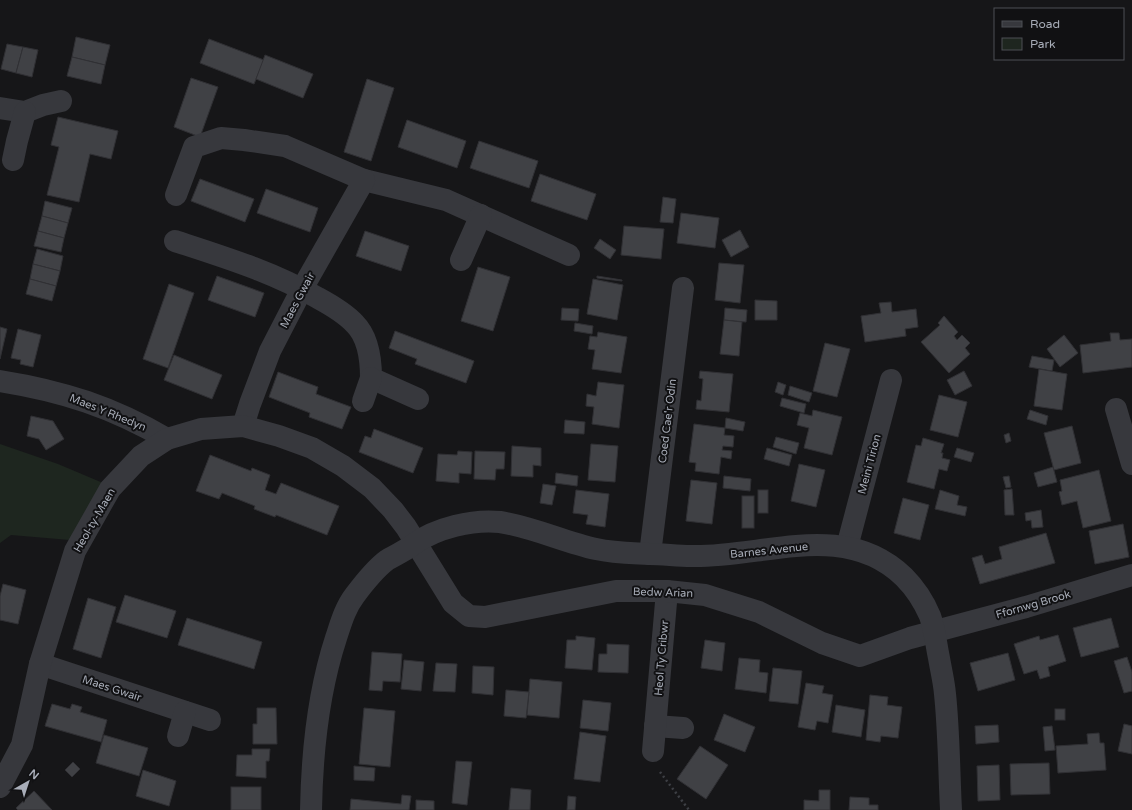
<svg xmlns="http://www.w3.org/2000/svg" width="1132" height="810" viewBox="0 0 1132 810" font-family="'Varela Round',sans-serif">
<rect width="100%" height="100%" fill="#161618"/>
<polygon fill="#1e261f" points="0,444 58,464 103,483 70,540 11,535 0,543"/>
<g fill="#404145" stroke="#303034">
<polygon points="76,37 110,45 105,65 72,57"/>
<polygon points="209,39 264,60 254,84 200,63"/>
<polygon points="7,44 23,47 16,73 1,69"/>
<polygon points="23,47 38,50 32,77 16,73"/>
<polygon points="265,55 313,74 303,98 256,79"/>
<polygon points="72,57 105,65 101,84 67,76"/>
<polygon points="191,78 218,87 200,137 174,127"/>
<polygon points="367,79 394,88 371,161 344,152"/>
<polygon points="58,117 118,131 111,159 90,154 79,202 47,195 59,147 51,145"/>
<polygon points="407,120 466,141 457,168 398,147"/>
<polygon points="479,141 538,161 529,188 470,168"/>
<polygon points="540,174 596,194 587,220 531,201"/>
<polygon points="200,179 254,199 245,222 191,201"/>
<polygon points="266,189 318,208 310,232 257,213"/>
<polygon points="663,197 676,199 673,223 660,222"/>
<polygon points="45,201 72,208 68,223 42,216"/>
<polygon points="681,213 719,218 715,248 677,243"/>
<polygon points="42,216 68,223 64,238 38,231"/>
<polygon points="624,226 664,229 661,259 621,255"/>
<polygon points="740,230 749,247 731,257 722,240"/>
<polygon points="38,231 64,238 61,252 34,246"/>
<polygon points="365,231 409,246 401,271 356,256"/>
<polygon points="600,239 616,250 610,259 594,248"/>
<polygon points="37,249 63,256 60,271 33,264"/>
<polygon points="719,263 744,265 740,303 715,300"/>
<polygon points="33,264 60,271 56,286 30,279"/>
<polygon points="478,267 510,277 493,331 461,321"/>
<polygon points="217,276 264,293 255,317 208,300"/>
<polygon points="597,276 622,280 622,281 597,278"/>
<polygon points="30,279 56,286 52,301 26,294"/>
<polygon points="593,279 623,285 617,320 587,314"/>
<polygon points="169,284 194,293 168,368 143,359"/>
<polygon points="755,300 777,301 777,320 755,320"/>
<polygon points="891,302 892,312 916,309 918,327 905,329 906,336 865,342 861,316 881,313 879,303"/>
<polygon points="562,308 579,309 578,321 561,320"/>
<polygon points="725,308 747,310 746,322 724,320"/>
<polygon points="944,316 958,332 954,336 957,340 962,335 970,343 965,348 970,354 949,373 921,342 940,325 938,323"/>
<polygon points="724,320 742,322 739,356 720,354"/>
<polygon points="575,323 593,326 592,334 574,331"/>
<polygon points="0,327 7,329 0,359"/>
<polygon points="18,329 41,335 33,367 20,364 21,360 11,358"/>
<polygon points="395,331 474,361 466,383 415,364 417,359 389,348"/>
<polygon points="598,332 627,337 621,373 592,369 595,350 588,349 590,336 597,337"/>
<polygon points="1110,333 1119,333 1120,340 1132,339 1132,367 1083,373 1080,345 1111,341"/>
<polygon points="1064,335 1078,353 1060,367 1047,349"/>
<polygon points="825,343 850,349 837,397 813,391"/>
<polygon points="174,355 222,375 212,399 164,380"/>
<polygon points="1032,356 1054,360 1052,371 1029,367"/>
<polygon points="1039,369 1067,374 1062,410 1034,406"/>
<polygon points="700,371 733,374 729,412 696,409 697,400 701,401 703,379 699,378"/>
<polygon points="964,371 972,386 955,395 947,380"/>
<polygon points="278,372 318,387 316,394 351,407 342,429 309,417 310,413 269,397"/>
<polygon points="598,382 624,385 619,428 592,424 594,407 586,406 587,394 596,396"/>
<polygon points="778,382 786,385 783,395 775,392"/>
<polygon points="790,386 812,393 809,402 788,395"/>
<polygon points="939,395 967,402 958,437 930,430"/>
<polygon points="782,398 806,404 804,413 780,406"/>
<polygon points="813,410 842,417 832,455 804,448 809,428 797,425 800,413 812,416"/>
<polygon points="1030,410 1048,416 1046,425 1027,419"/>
<polygon points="31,416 53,421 64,439 46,450 39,439 27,436"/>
<polygon points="726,418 745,422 743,431 725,428"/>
<polygon points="565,420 585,422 584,434 564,433"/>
<polygon points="694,424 725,428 724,435 734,436 733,447 723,446 722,450 732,451 731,459 721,457 719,474 695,471 696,463 689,462"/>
<polygon points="1072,426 1081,463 1054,470 1044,433"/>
<polygon points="374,429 423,448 413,473 359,452 365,436 371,438"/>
<polygon points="1009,433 1011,441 1006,443 1004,435"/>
<polygon points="776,437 799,443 796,454 773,447"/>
<polygon points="923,438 944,444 941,453 943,453 942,458 950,460 947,471 939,469 934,489 907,482 916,445 921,446"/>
<polygon points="591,444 618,446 615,482 588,480"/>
<polygon points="512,446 541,448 541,466 533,465 533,477 511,476"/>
<polygon points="767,448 792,455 789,466 764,459"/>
<polygon points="957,448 974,453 971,462 954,457"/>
<polygon points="458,451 472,452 471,474 459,473 459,483 436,481 438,454 457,455"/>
<polygon points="475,451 505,452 504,469 496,469 495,480 474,479"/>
<polygon points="210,455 251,471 252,468 270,475 265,490 276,494 281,483 339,506 327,535 276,515 275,517 254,509 255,506 222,493 219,499 196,491"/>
<polygon points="799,464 825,470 816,507 791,501"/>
<polygon points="1053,467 1057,482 1038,487 1034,473"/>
<polygon points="1099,470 1111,521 1083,528 1077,501 1062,505 1059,492 1062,491 1060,480"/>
<polygon points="556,473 578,476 577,486 555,483"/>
<polygon points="724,476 751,479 750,491 723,488"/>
<polygon points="1009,476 1011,487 1006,488 1003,477"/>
<polygon points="691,480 717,483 712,524 686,521"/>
<polygon points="543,484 556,486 552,505 540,503"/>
<polygon points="1012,489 1014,515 1005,515 1004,490"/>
<polygon points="576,490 609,494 605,527 586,524 588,515 573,513"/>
<rect x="758" y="490" width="10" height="23"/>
<polygon points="940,490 959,496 957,505 967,507 965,516 935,509"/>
<rect x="742" y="496" width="12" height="32"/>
<polygon points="903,498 929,505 920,540 894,533"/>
<polygon points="1041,510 1043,527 1032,528 1031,520 1026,521 1025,513"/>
<polygon points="1123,524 1129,557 1095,564 1089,531"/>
<polygon points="1046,533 1055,563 980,584 972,558 982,555 985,564 1002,559 999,547"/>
<polygon points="3,584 26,590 18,624 0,620 0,596"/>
<polygon points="125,595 176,611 167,638 116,622"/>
<polygon points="88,598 116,607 101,658 73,649"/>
<polygon points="187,618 262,642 254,669 178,645"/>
<polygon points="1111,618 1119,647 1081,657 1073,628"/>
<polygon points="1058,635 1066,661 1048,667 1050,676 1040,679 1037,670 1024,674 1014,644 1039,636 1040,640"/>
<polygon points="576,636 595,638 592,670 565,668 567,640 576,640"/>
<polygon points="705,640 725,643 722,671 701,668"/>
<polygon points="607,644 629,645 628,673 598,672 599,654 607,654"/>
<polygon points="372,652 402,654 400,682 383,681 382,691 369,690"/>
<polygon points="1008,653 1015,680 978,691 970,663"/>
<polygon points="1127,657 1132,672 1132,691 1124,693 1114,661"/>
<polygon points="739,658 760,660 759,672 768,673 766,693 735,689"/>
<polygon points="404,660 424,662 421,691 401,689"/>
<polygon points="436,663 457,664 455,692 433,691"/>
<polygon points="473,666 494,667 493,695 472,693"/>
<polygon points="773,668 802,671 798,704 769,701"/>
<polygon points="530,679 562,682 559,718 527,715"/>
<polygon points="806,683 824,686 822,693 833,695 828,723 817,721 815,730 798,727"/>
<polygon points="506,690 529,692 526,718 504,716"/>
<polygon points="870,695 888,697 887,705 902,707 898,738 881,736 880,742 866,740"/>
<polygon points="583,700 611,703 608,731 580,728"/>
<polygon points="52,704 70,709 72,704 82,707 80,712 107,720 101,742 45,726"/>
<polygon points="836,705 865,710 861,737 832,732"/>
<polygon points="257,708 276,708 277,744 253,744 253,724 257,724"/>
<polygon points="364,708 395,711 390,767 359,764"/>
<rect x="1055" y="709" width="10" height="11"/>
<polygon points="724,714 755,727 745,752 714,740"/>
<polygon points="1124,724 1132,726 1132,754 1118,751"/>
<polygon points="998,725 999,742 976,744 975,726"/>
<polygon points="1052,726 1055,750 1045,751 1043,727"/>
<polygon points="580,732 606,736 600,782 574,779"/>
<polygon points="1099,733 1100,743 1104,743 1106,770 1058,773 1056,746 1088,744 1087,734"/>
<polygon points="104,735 148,748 139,776 96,763"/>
<polygon points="700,746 728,765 706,799 677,779"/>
<polygon points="252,749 270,749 269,761 266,761 266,778 236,776 237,755 252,755"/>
<polygon points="456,761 472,762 467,805 452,803"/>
<polygon points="73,762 80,769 72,777 65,770"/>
<polygon points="1049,763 1050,794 1011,795 1010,764"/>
<polygon points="999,765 1000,800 978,801 977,766"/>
<polygon points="354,766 375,768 374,781 354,780"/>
<polygon points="143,770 176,781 169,806 136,796"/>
<rect x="231" y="787" width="30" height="23"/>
<polygon points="511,788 531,790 530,810 509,810"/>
<polygon points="819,790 830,790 830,810 804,810 804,800 819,801"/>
<polygon points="34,791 52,810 18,810 16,808"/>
<polygon points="402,795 411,796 409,810 350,810 351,799 401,804"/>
<polygon points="568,796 576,797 575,810 567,810"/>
<polygon points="850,797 869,798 869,805 878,805 878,810 849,810"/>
<polygon points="416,800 434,801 434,810 416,810"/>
</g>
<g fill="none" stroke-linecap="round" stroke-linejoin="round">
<polyline stroke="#3d3f44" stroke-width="2.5" stroke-dasharray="2 3" stroke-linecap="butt" points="660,772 689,810"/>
<g stroke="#37383d" stroke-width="22">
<polyline points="0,108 25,112 43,105 61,101"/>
<polyline points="13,160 17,141 25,112"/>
<polyline points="364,180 446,200 569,255"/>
<polyline points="176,195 194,147 221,138 244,140 285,146 364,180 302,289 270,351 250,404 243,426"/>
<path d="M175,241C224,257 273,272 318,298C331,305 345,313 355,324C369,338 371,360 371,378L418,399"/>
<polyline points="461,260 481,215"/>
<path d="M0,381C63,391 112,407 167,439"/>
<polyline points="363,401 371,378"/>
<polyline points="1116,409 1132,464"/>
<polyline points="847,547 891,380"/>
<polyline points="650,554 683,288"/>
<polyline points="40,664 210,720"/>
<polyline points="655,726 683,728"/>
<polyline points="178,736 185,712"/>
<polyline points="653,751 667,591"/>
<polyline points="0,787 22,745 40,664 75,551 110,489 141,456 167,439 201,429 243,426 279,436 312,448 343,466 372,488 393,510 406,527 453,603 469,616 485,617 616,591 667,591 705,595 759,612 822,643 860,656 910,638 1026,607 1132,575"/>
<path d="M311,810C312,753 318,693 336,638C341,623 345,608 355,595C364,583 375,569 387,560C396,555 406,550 414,544C436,528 473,519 500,522C533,527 564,542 596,549C614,553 631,553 649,554C663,554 677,556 691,556C763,558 844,519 904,577C915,588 924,602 930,616C935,630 936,644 939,658C941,670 944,682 945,694C949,732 949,771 951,810"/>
</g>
</g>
<g text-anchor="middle" stroke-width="4" stroke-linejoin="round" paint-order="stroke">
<g font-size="11" fill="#a8adb8" stroke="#111113">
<text transform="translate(297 300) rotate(-62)" y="4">Maes Gwair</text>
<text transform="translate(108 412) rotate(22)" y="4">Maes Y Rhedyn</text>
<text transform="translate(667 421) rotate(-83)" y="4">Coed Cae'r Odin</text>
<text transform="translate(869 464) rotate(-75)" y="4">Meini Tirion</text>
<text transform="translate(94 520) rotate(-60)" y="4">Heol-ty-Maen</text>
<text transform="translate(769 550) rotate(-6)" y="4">Barnes Avenue</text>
<text transform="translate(663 592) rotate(2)" y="4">Bedw Arian</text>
<text transform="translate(1033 604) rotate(-16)" y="4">Ffornwg Brook</text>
<text transform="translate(661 658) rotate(-85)" y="4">Heol Ty Cribwr</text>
<text transform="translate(112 688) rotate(18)" y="4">Maes Gwair</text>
</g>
</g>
<rect x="994" y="8" width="130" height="52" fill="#111113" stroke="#4d4f55"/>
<rect x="1002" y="21" width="20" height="6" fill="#37383d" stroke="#4d4f55"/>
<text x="1030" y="28" font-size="12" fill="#a8adb8">Road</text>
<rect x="1002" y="38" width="20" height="12" fill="#1e261f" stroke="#4d4f55"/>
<text x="1030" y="48" font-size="12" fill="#a8adb8">Park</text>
<g transform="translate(28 782) rotate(39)" stroke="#111113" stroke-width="3" paint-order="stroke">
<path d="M0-3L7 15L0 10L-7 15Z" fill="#a8adb8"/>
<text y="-6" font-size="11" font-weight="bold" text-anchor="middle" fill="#a8adb8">N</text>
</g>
</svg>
